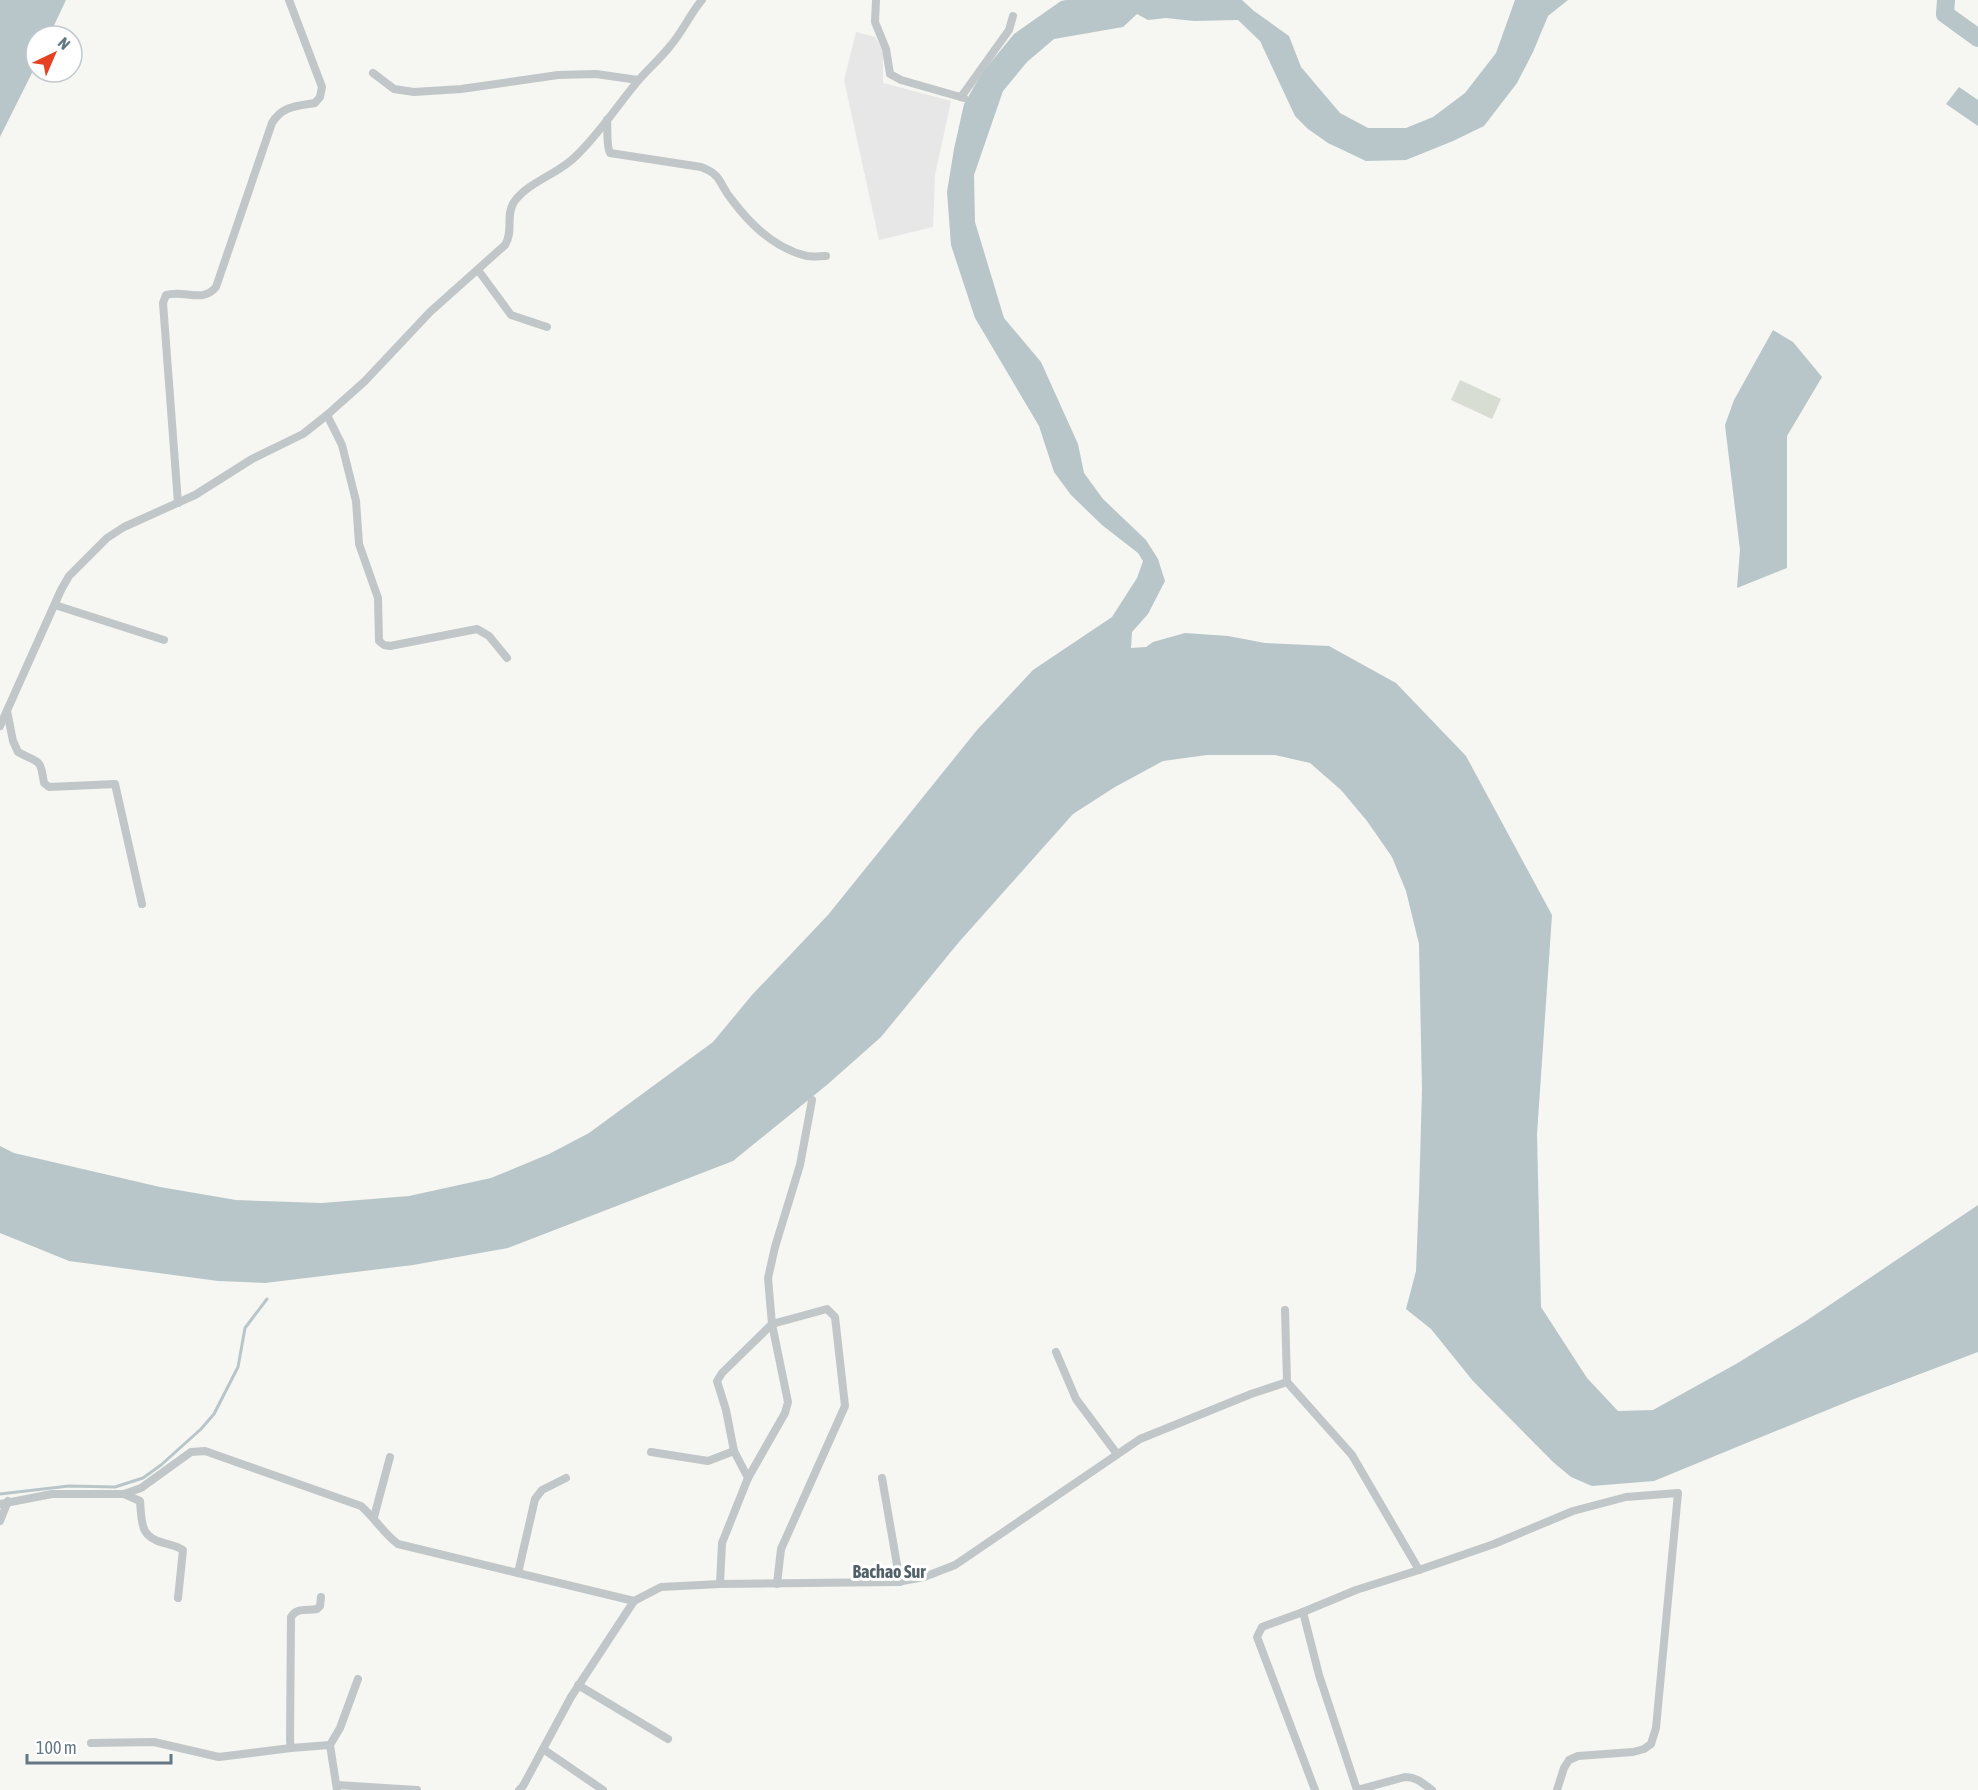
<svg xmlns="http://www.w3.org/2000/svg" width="1978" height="1790" viewBox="0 0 1978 1790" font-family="'Asap Condensed',sans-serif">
<rect width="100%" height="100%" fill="#f6f6f2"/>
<polygon fill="#e6e7e6" points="856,32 875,37 883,51 883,83 951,101 935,175 933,227 879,240 844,80"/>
<polygon fill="#d7ddd3" points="1460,380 1501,399 1492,419 1451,400"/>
<g fill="#b8c6c9">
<polygon points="0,0 66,0 49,36 36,36 36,65 0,137"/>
<polygon points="1066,0 1242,0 1254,11 1289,36 1301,67 1340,113 1368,128 1406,128 1433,117 1465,93 1496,53 1515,0 1568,0 1548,16 1533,52 1517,83 1484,126 1453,141 1406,160 1366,161 1328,143 1308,129 1295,116 1260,41 1238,20 1194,21 1166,18 1148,20 1137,14 1123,27 1054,39 1027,62 1003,91 974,175 975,222 1004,318 1041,362 1078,444 1084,473 1103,499 1146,540 1158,559 1165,581 1148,614 1132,632 1131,648 1146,647 1153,642 1185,633 1228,636 1265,643 1329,646 1396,683 1466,756 1552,915 1537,1134 1541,1307 1587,1378 1618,1411 1653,1410 1736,1364 1806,1321 1978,1205 1978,1352 1854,1399 1654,1481 1592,1486 1571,1477 1553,1462 1473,1381 1431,1329 1406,1309 1416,1271 1419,1195 1422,1090 1419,944 1406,891 1392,857 1367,821 1341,790 1310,763 1275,755 1207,755 1163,761 1115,787 1073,814 959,942 881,1037 828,1084 733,1161 508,1248 413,1265 265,1283 218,1281 69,1261 0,1233 0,1146 14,1153 160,1187 236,1200 322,1203 409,1196 491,1178 549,1154 589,1133 713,1042 752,995 828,915 977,730 1033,670 1112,617 1137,578 1143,561 1138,553 1102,525 1071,495 1054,472 1039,426 975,318 951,245 947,192 954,149 964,104 982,73 1014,34 1061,1"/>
<polygon points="1959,87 1978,100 1978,126 1946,104"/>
<polygon points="1773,330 1793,342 1822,377 1787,436 1787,568 1737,588 1740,550 1725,425 1734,400"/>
</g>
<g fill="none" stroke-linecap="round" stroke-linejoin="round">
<polyline stroke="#b8c6c9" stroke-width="3" points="0,1494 69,1486 115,1487 143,1478 161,1465 201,1429 214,1414 238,1367 245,1328 267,1299"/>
<polyline stroke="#b8c6c9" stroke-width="18" points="1946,0 1945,14 1978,38"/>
<g stroke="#c1c6c8" stroke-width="8">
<polyline points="876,0 875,22 886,49 890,74 901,80 964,98"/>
<polyline points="373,73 394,89 414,92 461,89 558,75 596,74 638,80"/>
<polyline points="961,97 1009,30 1013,16"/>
<path d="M607,120C608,130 606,145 610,153L701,167C723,175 719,185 732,200C750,224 776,249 807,256C812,257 820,256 826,256"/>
<polyline points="478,270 511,315 547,327"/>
<polyline points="327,415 342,445 356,501 359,544 378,598 379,641 384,645 390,646 477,629 489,636 507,658"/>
<path d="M178,503L163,303L166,295C184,289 202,304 216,287L272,123C282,106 297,106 315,103L320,97L322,87L289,0"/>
<polyline points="55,605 164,640"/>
<path d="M7,711L13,741L18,752C39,764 40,756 44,783L49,787L115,784L142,904"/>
<path d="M0,726L61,590L69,576L107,538L124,527L195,495L252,459L303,434L327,415L365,381L430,312L505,245C514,231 505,216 514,202C529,181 559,174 576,156C599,134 617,106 637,82C648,69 661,58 671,45C683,31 690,14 702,0"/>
<polyline points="1285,1310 1287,1382"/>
<polyline points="1056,1352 1076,1399 1117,1454"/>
<polyline points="651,1452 708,1461 734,1451"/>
<polyline points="748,1478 734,1451 726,1410 717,1381 722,1373 772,1324 827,1309 835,1317 845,1406 781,1549 777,1584"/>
<polyline points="882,1478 900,1582"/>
<path d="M124,1494L140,1501C142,1524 140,1537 164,1543C171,1545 177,1546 183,1550L178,1598"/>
<path d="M0,1504L52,1494H124L141,1488L191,1452L205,1451L361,1506C375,1518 384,1534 398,1544L634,1601"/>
<polyline points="374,1517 390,1457"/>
<polyline points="0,1521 8,1501"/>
<polyline points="518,1573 535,1499 542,1490 566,1478"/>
<polyline points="720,1584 722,1543 748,1478 785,1413 788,1402 772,1324 768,1278 775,1247 800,1165 812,1100"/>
<path d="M321,1597L320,1606L317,1609C307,1611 297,1607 291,1617L290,1741L291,1748L330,1745"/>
<path d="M1303,1612L1319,1675L1357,1790L1405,1777C1417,1777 1422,1783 1432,1790"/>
<polyline points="578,1685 668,1739"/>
<polyline points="91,1743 154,1742 219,1757 291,1748"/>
<polyline points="543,1749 603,1790"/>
<polyline points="337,1785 417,1790"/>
<polyline points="337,1790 330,1745 340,1728 358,1679"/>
<polyline points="519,1790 523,1786 571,1697 634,1601 661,1587 720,1584 897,1582 924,1577 955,1565 1140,1439 1251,1394 1287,1382 1352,1455 1419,1570 1494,1544 1573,1511 1626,1497 1678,1493 1656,1728 1651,1744 1644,1749 1633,1752 1578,1756 1569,1760 1564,1768 1557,1790"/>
<polyline points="1315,1790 1257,1637 1262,1627 1303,1612 1356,1590 1419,1570"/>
</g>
</g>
<g text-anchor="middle" stroke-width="6" stroke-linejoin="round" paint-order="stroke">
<g font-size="18" font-weight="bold" fill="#526069" stroke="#fff">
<text x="889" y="1578">Bachao Sur</text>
</g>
</g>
<g transform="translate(54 54) rotate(44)"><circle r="28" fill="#ffffff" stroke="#c1c9ce" stroke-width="1.5"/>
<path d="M0-4.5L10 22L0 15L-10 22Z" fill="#e64122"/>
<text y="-9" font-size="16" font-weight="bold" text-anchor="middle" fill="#647884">N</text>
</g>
<path d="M27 1754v9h144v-9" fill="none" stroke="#647884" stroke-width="3"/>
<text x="36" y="1754" font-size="18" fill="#647884" stroke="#ffffff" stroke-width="4.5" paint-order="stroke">100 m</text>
</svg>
